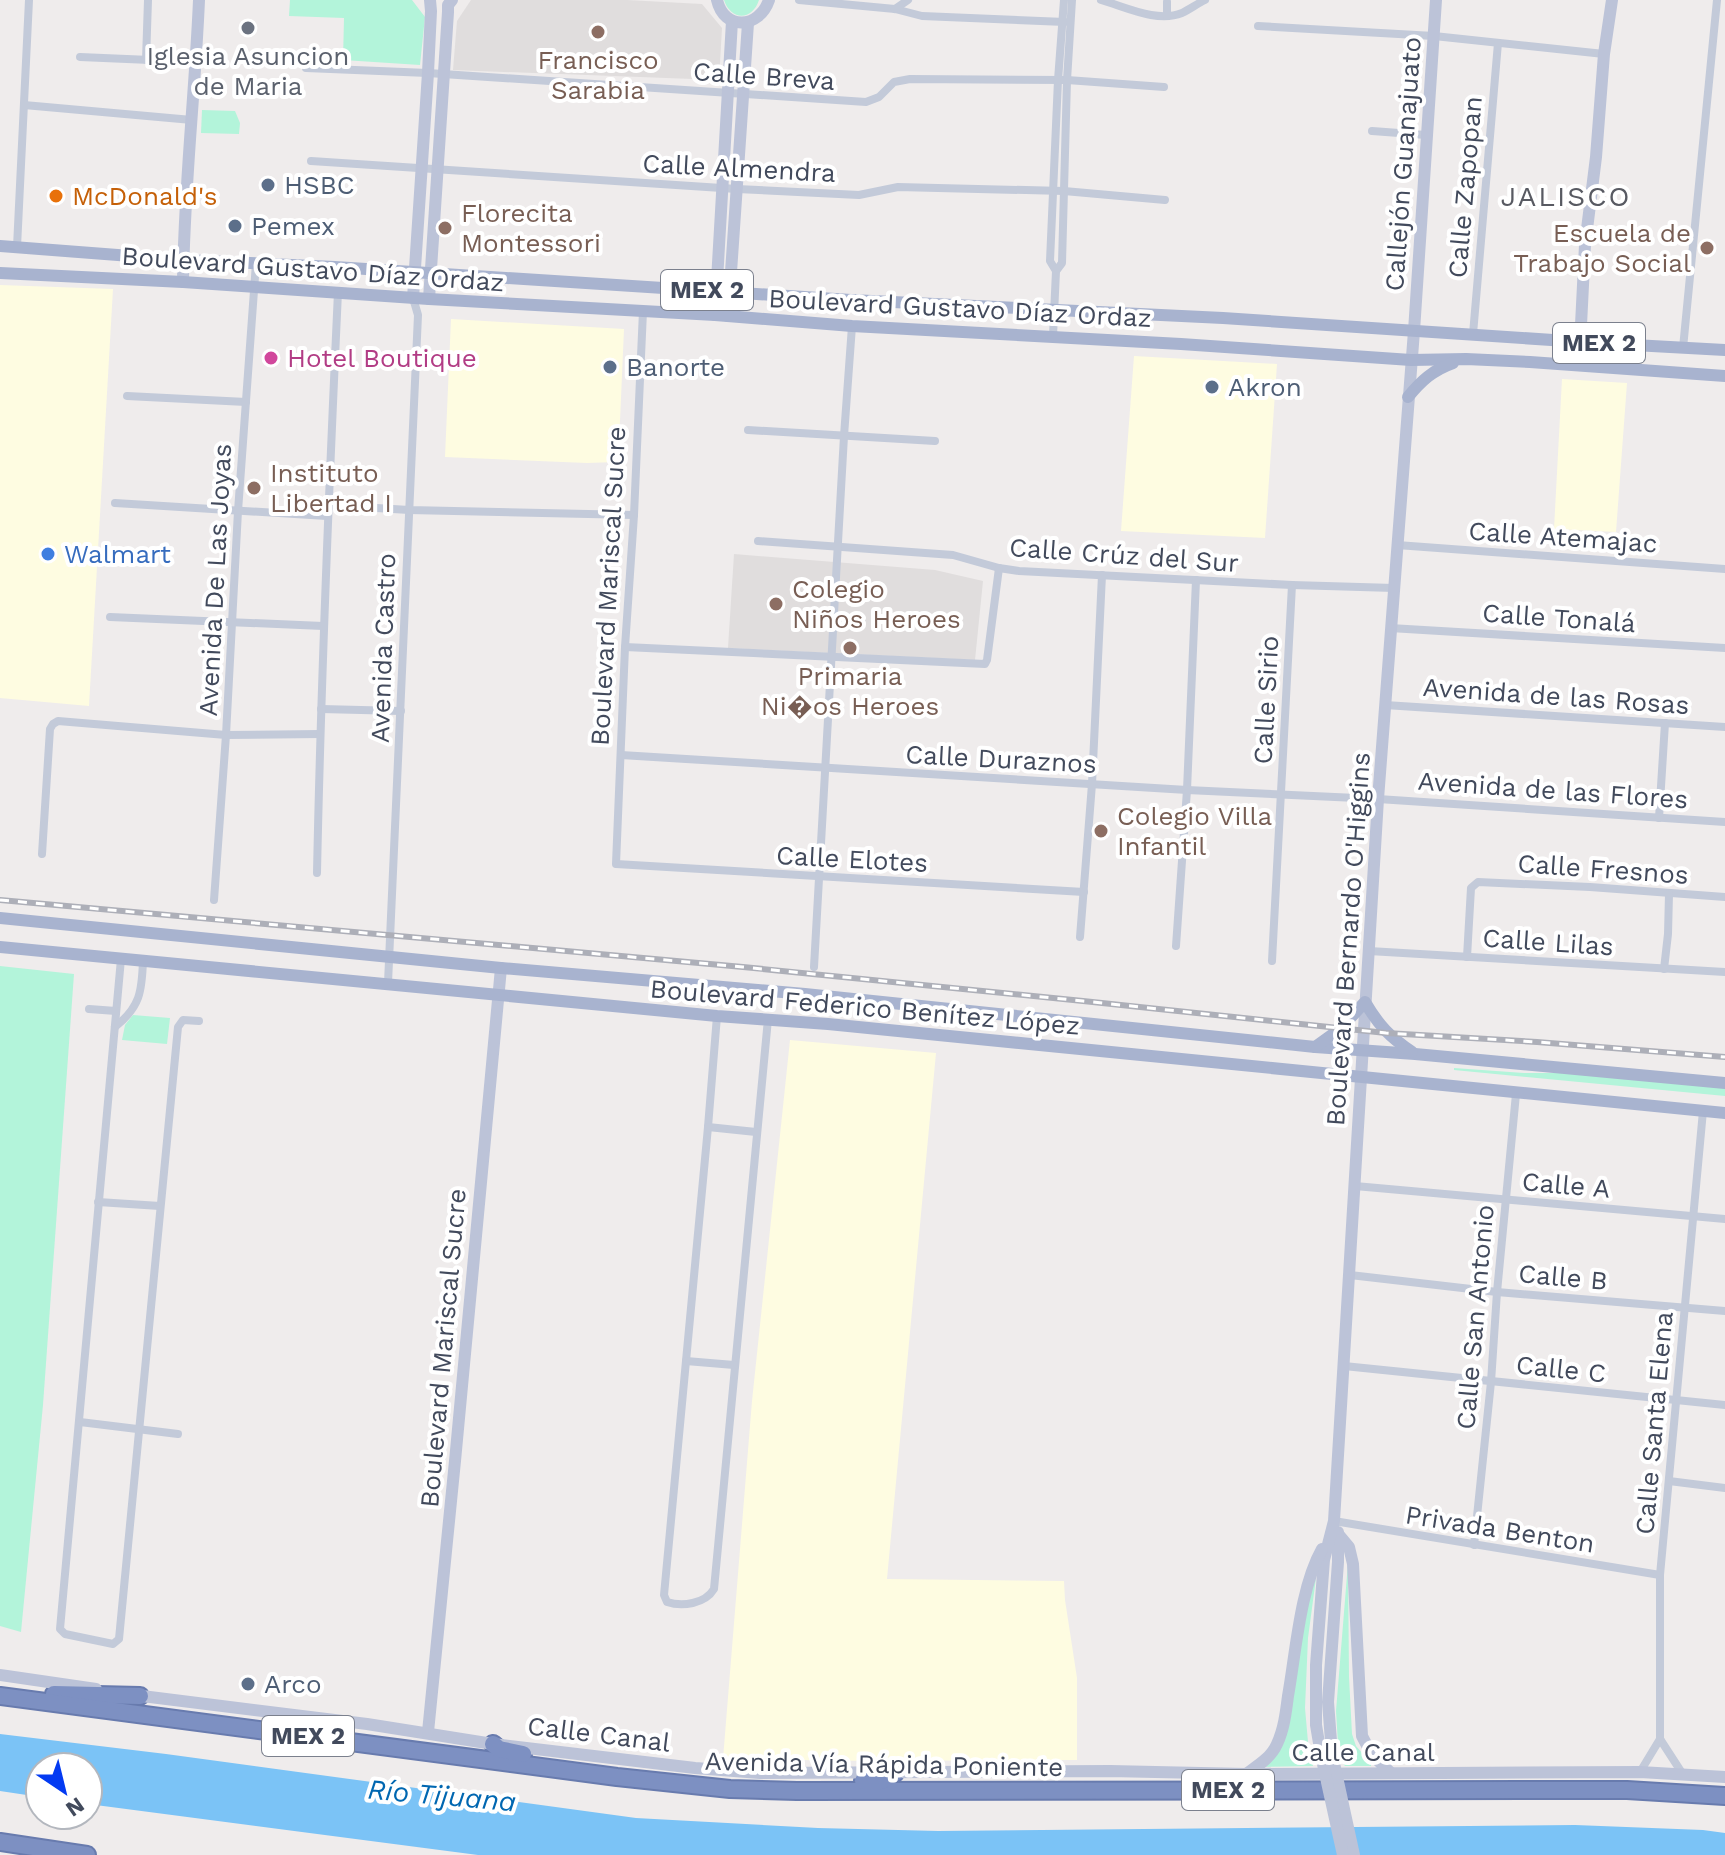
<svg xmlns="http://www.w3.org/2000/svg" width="1725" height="1855" viewBox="0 0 1725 1855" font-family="'Work Sans',sans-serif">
<rect width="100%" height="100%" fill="#efecec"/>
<g fill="#fefce1">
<polygon points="0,285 113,289 89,706 0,698"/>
<polygon points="451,319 624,329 619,444 616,462 587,463 445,457"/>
<polygon points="1134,356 1277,364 1265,538 1121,531"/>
<polygon points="1562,379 1627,383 1616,532 1554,529"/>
<polygon points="790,1040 936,1053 887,1579 1064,1581 1065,1600 1077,1678 1077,1760 871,1761 723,1759 752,1401"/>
</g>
<g fill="#e0dddd">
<polygon points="471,0 627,0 702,4 722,28 719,80 453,70 457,21"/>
<polygon points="734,554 935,570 983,581 975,660 728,648"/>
</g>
<g fill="#b3f4da">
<polygon points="290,0 412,0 425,17 420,65 343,60 344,18 289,16"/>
<path d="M724,0H759C752,21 731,21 724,0Z"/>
<polygon points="202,110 235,111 240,123 239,134 201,133"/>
<polygon points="0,966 74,974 43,1405 21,1632 0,1626"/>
<polygon points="133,1015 170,1018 167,1044 122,1040 125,1025"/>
<polygon points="1454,1068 1524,1073 1570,1073 1725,1088 1725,1096 1454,1070"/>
<polygon points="1348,1563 1349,1677 1352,1734 1356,1746 1371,1763 1371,1766 1345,1766 1341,1761 1338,1744 1336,1711"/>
<polygon points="1316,1578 1308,1638 1305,1708 1308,1742 1313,1766 1262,1767 1276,1752 1308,1601"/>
</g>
<polygon fill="#7bc3f6" points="0,1734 166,1754 636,1818 818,1828 938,1831 1575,1825 1703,1830 1725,1833 1725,1855 478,1855 88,1804 88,1767 40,1767 40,1797 0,1791"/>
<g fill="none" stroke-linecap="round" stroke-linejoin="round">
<defs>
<g id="highway">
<polyline points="54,1694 140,1696"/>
<polyline points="0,1696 617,1777 730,1789 797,1791 1627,1790 1725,1796"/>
<polyline points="493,1744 499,1749 523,1754"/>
<polyline points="863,1781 882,1781 895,1773"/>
<polyline points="0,1842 87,1855"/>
</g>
</defs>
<use href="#highway" stroke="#687bae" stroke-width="20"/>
<g stroke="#c3cad9" stroke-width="8">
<polyline points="799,0 895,9 922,16 1065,22"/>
<path d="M1101,0C1126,7 1157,23 1182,13C1190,9 1197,4 1205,0"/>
<polyline points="895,9 908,0"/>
<polyline points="1167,16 1167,2"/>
<polyline points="1258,26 1434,36 1604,54"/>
<polyline points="80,57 197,62"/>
<polyline points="146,60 148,0"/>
<polyline points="306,68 428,73 866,102 879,97 894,82 910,79 1067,80 1164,87"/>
<polyline points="24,105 192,120"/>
<polyline points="1372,131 1426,135"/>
<polyline points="311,161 737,189 859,195 898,187 1064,191 1165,200"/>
<polyline points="17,247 29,0"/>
<polyline points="1056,271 1050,261 1058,80 1064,0"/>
<polyline points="643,311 634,515 625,647 616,864 1084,892"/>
<polyline points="1473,334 1498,43"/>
<polyline points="1053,336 1056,271 1062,263 1067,80 1072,0"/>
<polyline points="1683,348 1717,0"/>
<polyline points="127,396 246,402"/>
<polyline points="748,430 935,441"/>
<polyline points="115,503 327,516"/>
<polyline points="328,505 409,510 634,515"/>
<polyline points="758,541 953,555 999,568 1019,571 1292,585 1394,588"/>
<polyline points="1397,545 1725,569"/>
<polyline points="110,617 323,626"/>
<polyline points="1390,628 1725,648"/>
<polyline points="625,647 985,664 987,660 999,568"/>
<polyline points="1385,705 1725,727"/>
<polyline points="321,709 401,711"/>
<polyline points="621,755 1187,790 1378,799 1725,822"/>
<polyline points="1659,818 1665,723"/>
<polyline points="42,854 50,729 53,724 58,721 226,735 320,734"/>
<path d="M317,873C321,679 329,486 338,292"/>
<polyline points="214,900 226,735 238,511 256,263"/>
<polyline points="1080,937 1092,784 1102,575"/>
<polyline points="1176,946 1187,790 1196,580"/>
<polyline points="1369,951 1725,972"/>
<polyline points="1467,957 1471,888 1478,882 1590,887 1725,897"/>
<polyline points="121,959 60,1629 65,1634 113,1644 119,1639 178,1027 183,1020 199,1021"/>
<polyline points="1272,961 1292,585"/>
<polyline points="814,967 844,436 852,326"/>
<polyline points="1664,969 1668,934 1669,894"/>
<polyline points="388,983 418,315 413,298"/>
<polyline points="89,1009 116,1011"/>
<path d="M717,1016L708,1127L664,1595L667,1602C682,1607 705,1604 714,1589L768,1019"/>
<path d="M115,1027C140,1007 142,992 143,960"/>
<polyline points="708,1127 756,1132"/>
<polyline points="1355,1186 1725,1219"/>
<polyline points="98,1202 160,1206"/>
<polyline points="1350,1275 1497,1292 1725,1311"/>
<polyline points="686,1361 734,1365"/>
<polyline points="1344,1366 1725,1405"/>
<polyline points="80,1422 178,1434"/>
<polyline points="1669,1481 1725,1488"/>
<polyline points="1334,1521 1660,1575"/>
<polyline points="1474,1545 1491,1382 1497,1292 1516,1094"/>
<polyline points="1640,1772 1660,1739"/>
<polyline points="1682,1773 1660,1739 1660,1575 1703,1111"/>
</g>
<g stroke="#bcc3d8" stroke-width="12">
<path d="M717,0C724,31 759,29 769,0"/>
<path d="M183,282C184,188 195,94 199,0"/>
<polyline points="413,298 428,73 431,11 430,0"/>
<polyline points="429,299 448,12 448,5 452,0"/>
<polyline points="715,315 732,21"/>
<polyline points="728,316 748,23"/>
<polyline points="1579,365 1585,245 1596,157 1604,54 1612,0"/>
<polyline points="1339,1535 1349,1547 1353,1564 1362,1736 1372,1755 1391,1773"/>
<polyline points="0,1675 96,1689"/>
<polyline points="134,1695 367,1724 493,1744 695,1768 760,1773 1110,1771 1246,1774 1640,1772 1725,1777"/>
<polyline points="428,1732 455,1461 501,968"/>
<polyline points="1332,1754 1328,1702 1338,1562 1338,1532"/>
<polyline points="1321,1755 1316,1725 1316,1665 1324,1560 1334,1521 1378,799 1414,331 1436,0"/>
<path d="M1246,1774C1257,1766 1271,1758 1277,1744C1284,1729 1286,1712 1288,1696C1296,1651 1300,1588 1322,1549"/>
</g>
<g stroke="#a8b3cf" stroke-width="12">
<polyline points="0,246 183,260 335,267 851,300 1223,318 1597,343 1725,350"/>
<polyline points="0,273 183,282 429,299 715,315 852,326 1181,344 1411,360 1466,359 1530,362 1725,376"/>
<path d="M1408,397C1421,381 1433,370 1453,363"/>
<polyline points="0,918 501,968 805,994 1315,1047 1415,1054 1725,1083"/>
<polyline points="0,947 717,1016 828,1024 1725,1113"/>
<path d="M1315,1047L1340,1029L1365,1002C1379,1026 1390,1037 1412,1052"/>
</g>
<use href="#highway" stroke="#7d90c2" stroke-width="16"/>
<defs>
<polyline id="rail" points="0,900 743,967 1083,1001 1386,1033 1537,1042 1725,1057"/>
</defs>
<use href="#rail" stroke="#adafb8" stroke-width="6"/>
<use href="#rail" stroke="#fff" stroke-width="3" stroke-dasharray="9" stroke-linecap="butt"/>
<g stroke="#bcc3d8" stroke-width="12">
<polyline points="1332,1754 1354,1855"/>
<polyline points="1321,1755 1343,1855"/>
</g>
</g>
<circle fill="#6b7280" stroke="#fff" stroke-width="3" cx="248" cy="28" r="8"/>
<g fill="#8d6e63" stroke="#fff" stroke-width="3">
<circle cx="598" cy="32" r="8"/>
<circle cx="445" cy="228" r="8"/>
<circle cx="1707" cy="248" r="8"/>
<circle cx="254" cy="488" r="8"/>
<circle cx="776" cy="604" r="8"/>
<circle cx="850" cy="648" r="8"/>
<circle cx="1101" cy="831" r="8"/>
</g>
<g fill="#5c6f8a" stroke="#fff" stroke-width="3">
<circle cx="268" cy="185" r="8"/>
<circle cx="235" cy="226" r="8"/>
<circle cx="610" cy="367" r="8"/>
<circle cx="1212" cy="387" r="8"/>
<circle cx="248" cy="1684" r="8"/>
</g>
<circle fill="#e8710a" stroke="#fff" stroke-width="3" cx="56" cy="196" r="8"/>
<circle fill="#d1479c" stroke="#fff" stroke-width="3" cx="271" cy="358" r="8"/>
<circle fill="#3f7fe0" stroke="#fff" stroke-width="3" cx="48" cy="554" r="8"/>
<g text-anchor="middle" stroke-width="8" stroke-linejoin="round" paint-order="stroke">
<g fill="#fff" stroke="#7b808d" stroke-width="2">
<rect x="661" y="270" width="92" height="40" rx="6"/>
<rect x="1553" y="323" width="92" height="40" rx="6"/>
<rect x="262" y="1716" width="92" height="40" rx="6"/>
<rect x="1182" y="1770" width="92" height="40" rx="6"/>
</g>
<g font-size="24" font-weight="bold" fill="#424a5c">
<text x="707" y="298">MEX 2</text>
<text x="1599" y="351">MEX 2</text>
<text x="308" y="1744">MEX 2</text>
<text x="1228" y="1798">MEX 2</text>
</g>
<g font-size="26" fill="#5b616d" stroke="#fff">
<text x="248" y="65">Iglesia Asuncion<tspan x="248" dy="30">de Maria</tspan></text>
</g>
<g font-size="26" fill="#785e54" stroke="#fff" text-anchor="start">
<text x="598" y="69" text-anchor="middle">Francisco<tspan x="598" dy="30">Sarabia</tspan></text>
<text x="461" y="222">Florecita<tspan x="461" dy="30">Montessori</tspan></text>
<text x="1691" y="242" text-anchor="end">Escuela de<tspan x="1691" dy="30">Trabajo Social</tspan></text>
<text x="270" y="482">Instituto<tspan x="270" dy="30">Libertad I</tspan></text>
<text x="792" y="598">Colegio<tspan x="792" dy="30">Niños Heroes</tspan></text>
<text x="850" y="685" text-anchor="middle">Primaria<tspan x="850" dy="30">Ni�os Heroes</tspan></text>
<text x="1117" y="825">Colegio Villa<tspan x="1117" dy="30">Infantil</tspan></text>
</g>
<g font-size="26" fill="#424a5c" stroke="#fff">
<text transform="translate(764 76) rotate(4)" y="9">Calle Breva</text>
<text transform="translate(1403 164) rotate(-86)" y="9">Callejón Guanajuato</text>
<text transform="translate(739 168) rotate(3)" y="9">Calle Almendra</text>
<text transform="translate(1465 187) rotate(-85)" y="9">Calle Zapopan</text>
<text transform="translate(313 269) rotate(4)" y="9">Boulevard Gustavo Díaz Ordaz</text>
<text transform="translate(960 308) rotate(3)" y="9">Boulevard Gustavo Díaz Ordaz</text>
<text transform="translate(1563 537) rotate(4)" y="9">Calle Atemajac</text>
<text transform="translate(1124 555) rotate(4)" y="9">Calle Crúz del Sur</text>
<text transform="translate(215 580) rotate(-87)" y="9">Avenida De Las Joyas</text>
<text transform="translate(608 586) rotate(-87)" y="9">Boulevard Mariscal Sucre</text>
<text transform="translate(1559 618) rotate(4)" y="9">Calle Tonalá</text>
<text transform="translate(383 648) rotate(-88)" y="9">Avenida Castro</text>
<text transform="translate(1556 696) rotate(4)" y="9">Avenida de las Rosas</text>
<text transform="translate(1266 700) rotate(-87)" y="9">Calle Sirio</text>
<text transform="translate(1001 759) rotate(3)" y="9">Calle Duraznos</text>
<text transform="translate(1553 790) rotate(4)" y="9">Avenida de las Flores</text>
<text transform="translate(852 859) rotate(3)" y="9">Calle Elotes</text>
<text transform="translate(1603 869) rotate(4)" y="9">Calle Fresnos</text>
<text transform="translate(1348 939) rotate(-86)" y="9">Boulevard Bernardo O'Higgins</text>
<text transform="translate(1548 942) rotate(4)" y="9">Calle Lilas</text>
<text transform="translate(865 1007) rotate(5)" y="9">Boulevard Federico Benítez López</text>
<text transform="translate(1566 1185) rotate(5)" y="9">Calle A</text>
<text transform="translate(1563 1277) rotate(5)" y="9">Calle B</text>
<text transform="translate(1475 1317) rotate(-85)" y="9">Calle San Antonio</text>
<text transform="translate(443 1348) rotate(-85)" y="9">Boulevard Mariscal Sucre</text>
<text transform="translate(1561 1369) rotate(6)" y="9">Calle C</text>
<text transform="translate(1654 1423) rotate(-85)" y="9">Calle Santa Elena</text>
<text transform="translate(1500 1529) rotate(9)" y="9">Privada Benton</text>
<text transform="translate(599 1734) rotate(7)" y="9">Calle Canal</text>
<text x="1363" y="1761">Calle Canal</text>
<text transform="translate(884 1764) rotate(1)" y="9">Avenida Vía Rápida Poniente</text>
</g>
<g font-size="26" fill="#4e5e75" stroke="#fff" text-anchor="start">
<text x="284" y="194">HSBC</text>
<text x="251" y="235">Pemex</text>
<text x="626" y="376">Banorte</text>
<text x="1228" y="396">Akron</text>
<text x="264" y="1693">Arco</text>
</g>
<g font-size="26" fill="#c56008" stroke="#fff" text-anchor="start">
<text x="72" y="205">McDonald's</text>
</g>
<g font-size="26" fill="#b23c85" stroke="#fff" text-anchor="start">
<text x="287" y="367">Hotel Boutique</text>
</g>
<g font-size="26" fill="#366cbe" stroke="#fff" text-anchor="start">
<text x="64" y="563">Walmart</text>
</g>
<g font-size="28" letter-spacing="2" fill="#585a62" stroke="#fff">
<text x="1566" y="206">JALISCO</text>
</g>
<g font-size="28" font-style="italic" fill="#0067b1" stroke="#fff">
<text transform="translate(442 1795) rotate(5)" y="10">Río Tijuana</text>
</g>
</g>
<g transform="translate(64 1791) rotate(145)"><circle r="38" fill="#ffffff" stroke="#b3b7be" stroke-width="2"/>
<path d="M0-6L14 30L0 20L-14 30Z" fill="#033af2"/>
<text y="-12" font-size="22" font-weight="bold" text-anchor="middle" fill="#424a5c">N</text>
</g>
</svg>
